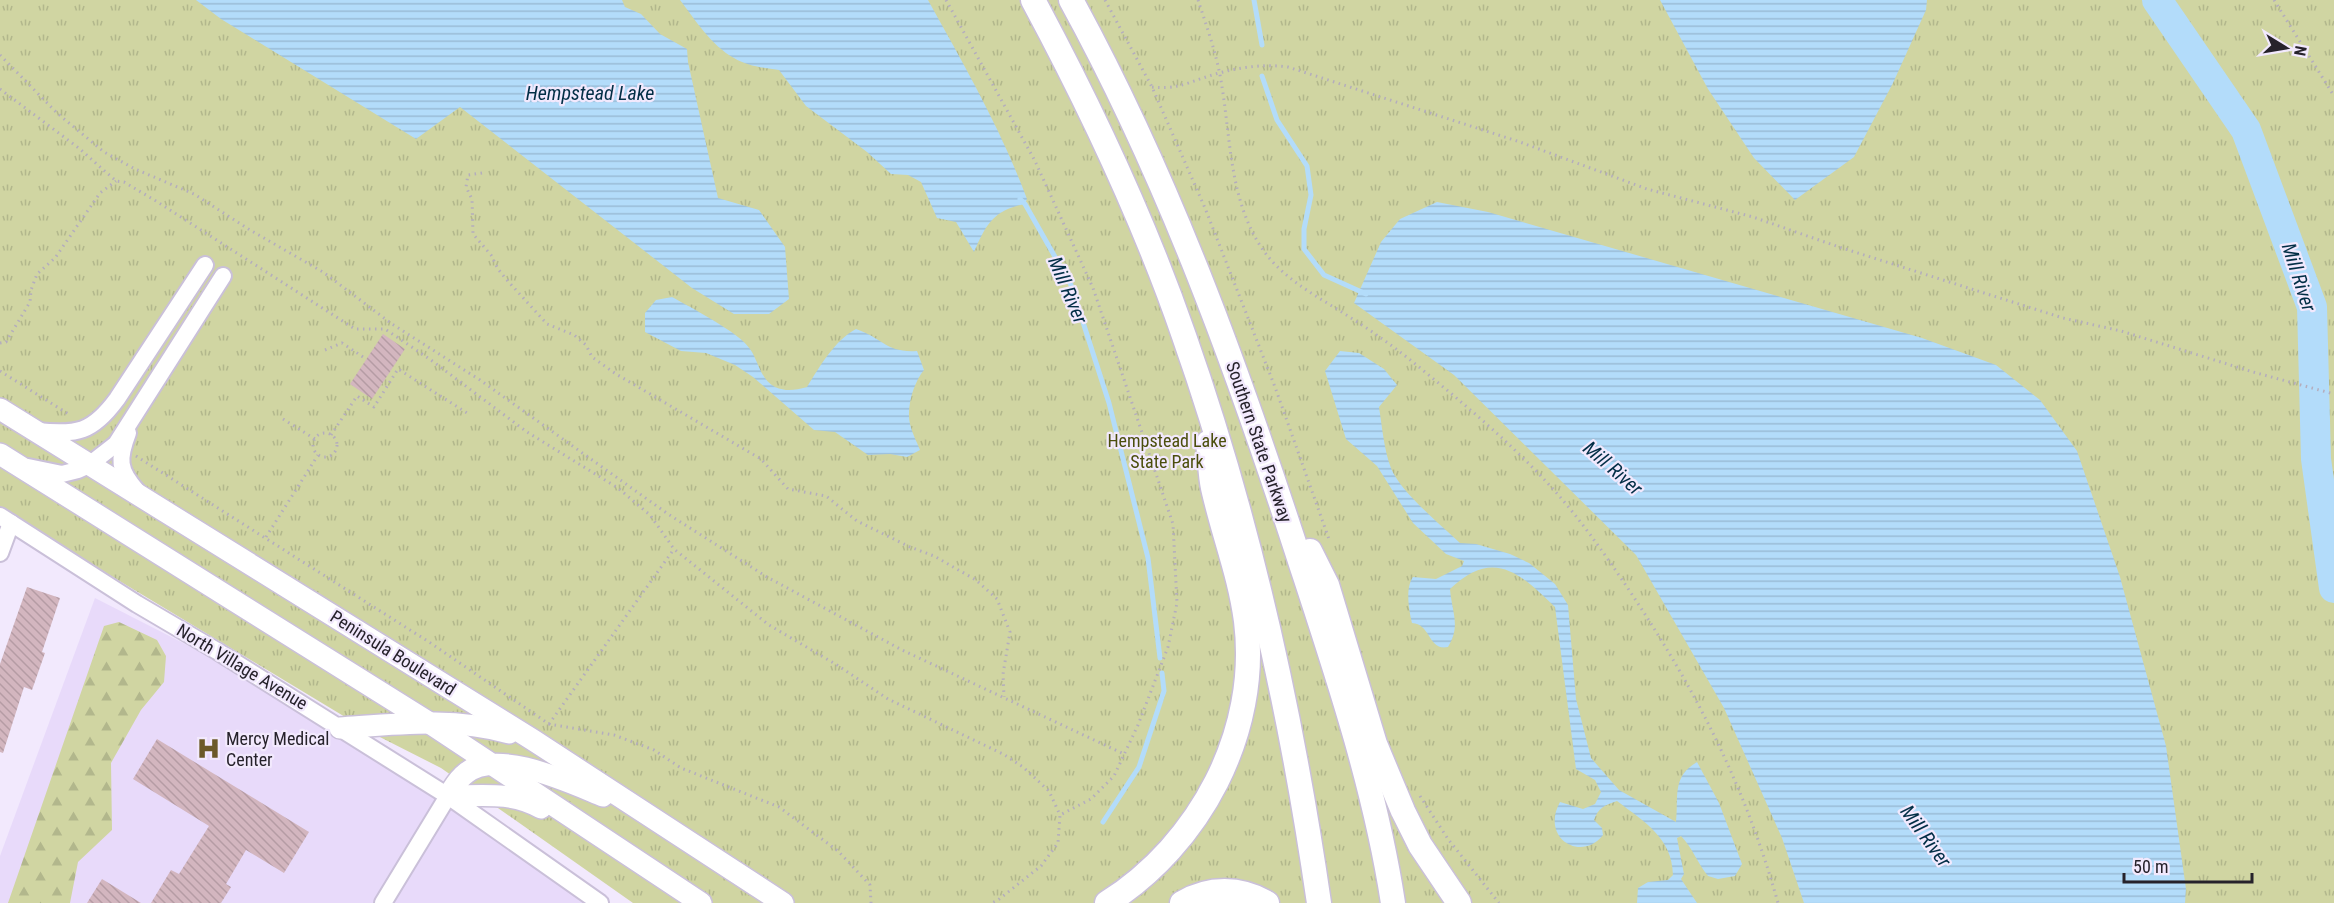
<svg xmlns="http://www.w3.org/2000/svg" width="2334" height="903" viewBox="0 0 2334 903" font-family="'Roboto Condensed',sans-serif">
<defs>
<pattern id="forest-firs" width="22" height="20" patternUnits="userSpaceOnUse" patternTransform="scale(1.5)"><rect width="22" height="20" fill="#d0d5a2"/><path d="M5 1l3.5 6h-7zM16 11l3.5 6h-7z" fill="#b2b78c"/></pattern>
<pattern id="park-tufts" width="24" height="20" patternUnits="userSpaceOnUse" patternTransform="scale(1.5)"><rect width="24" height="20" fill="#d0d5a2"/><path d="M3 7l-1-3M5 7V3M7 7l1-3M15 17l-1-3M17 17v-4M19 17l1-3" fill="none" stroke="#b2b78c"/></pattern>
<pattern id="water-rules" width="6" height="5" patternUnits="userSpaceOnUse" patternTransform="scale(1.5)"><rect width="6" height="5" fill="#b3dcfa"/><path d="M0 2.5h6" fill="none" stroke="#9abcd6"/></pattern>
<pattern id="building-back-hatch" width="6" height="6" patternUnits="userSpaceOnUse" patternTransform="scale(1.5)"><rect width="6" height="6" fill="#d3b6bf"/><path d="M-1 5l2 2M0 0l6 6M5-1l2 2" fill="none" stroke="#b59ca4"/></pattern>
</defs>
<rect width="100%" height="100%" fill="#f2e9fd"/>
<polygon fill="#e8dafa" points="95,598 318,712 600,903 0,903 0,856"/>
<polygon fill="url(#forest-firs)" points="119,622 157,640 166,656 164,682 141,710 111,763 112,830 78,862 70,903 8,903 104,626"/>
<polygon fill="url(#park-tufts)" points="0,0 2334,0 2334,903 633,903 441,768 370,732 0,509"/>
<g fill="url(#water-rules)">
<polygon points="196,0 622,0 625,7 641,14 660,34 687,49 688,62 718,198 759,210 785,247 789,299 769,314 734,314 692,288 460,107 416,139 221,19"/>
<path d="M680,0H928C964,65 1001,129 1027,199L1025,204C993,210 986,225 974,252L956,222L937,218L921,182L908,175L891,174L867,152L806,106L779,70C764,68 747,66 734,58C711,45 696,21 680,0Z"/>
<polygon points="1660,0 1927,0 1926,10 1893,83 1854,157 1795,200 1754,158 1708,89"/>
<polygon points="1437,202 1488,212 1922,338 1996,365 2040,400 2077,451 2120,577 2166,746 2186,889 2185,903 1804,903 1782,838 1724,708 1636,555 1454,375 1354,303 1381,242 1400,219"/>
<path d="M672,297C690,307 740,333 750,349C759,362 760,379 775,387C787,392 795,390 807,387C820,366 835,340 856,329C883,338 886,353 917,351L924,370C914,382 906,407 910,424C912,433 917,442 920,450L907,457L890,454L868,455L835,432L814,430L753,377L735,365L706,353L681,351L645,332V313L656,300Z"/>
<path d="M1340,351L1359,353L1384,369L1397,385L1379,407C1382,426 1385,460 1395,476C1408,498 1441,525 1460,543L1476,544L1510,554L1529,563L1555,584L1568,605L1576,699L1591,758L1619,790L1676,822C1679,798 1671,777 1697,762L1719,803L1742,864L1735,876L1718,879L1708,876C1698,864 1692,847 1681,836L1677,838L1684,874L1681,879L1697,903H1637L1638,888L1648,882L1668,880L1673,875C1672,837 1644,822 1617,801C1605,805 1598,808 1594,820L1602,828L1603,835C1581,863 1540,838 1560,802L1583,809L1595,804L1601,792L1595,780L1576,769L1555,607C1519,572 1493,548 1450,589C1452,613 1461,626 1448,647C1428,651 1431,624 1412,623C1409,611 1405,588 1413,577L1436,579L1462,566L1464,561L1446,554L1413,523L1377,466L1346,439L1325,371Z"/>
</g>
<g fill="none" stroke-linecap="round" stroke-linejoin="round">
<g stroke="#b3dcfa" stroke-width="5">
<polyline points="1254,0 1262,45"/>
<polyline points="1262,76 1277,120 1307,166 1311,195 1304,229 1304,249 1324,275 1366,294"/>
<polyline points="1020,199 1025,204 1071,285 1109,403 1148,558 1160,658"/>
<polyline points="1103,822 1139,767 1164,691 1162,673"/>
</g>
<polyline stroke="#b3dcfa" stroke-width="30" points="2157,0 2246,130 2312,307 2316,459 2334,588"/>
</g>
<g fill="url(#building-back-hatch)">
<polygon points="383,334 405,349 372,399 350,384"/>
<polygon points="27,587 60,598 42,652 45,653 32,690 24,687 3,753 0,752 0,664"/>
<polygon points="157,739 309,832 284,873 246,850 226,884 231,887 221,903 151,903 171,870 179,874 209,826 133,779"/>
<polygon points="102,879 141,903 87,903"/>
</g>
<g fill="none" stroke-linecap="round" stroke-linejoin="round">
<defs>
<g id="minor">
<path d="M37,431C77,435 92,433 117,399L205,265"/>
<path d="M128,433C118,459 118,470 137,491"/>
<polyline points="28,467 62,474 78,470 89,465 116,444 223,276"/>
<polyline points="0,516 137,604 217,651 448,796 600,903"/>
<polyline points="0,553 11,523"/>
<polyline points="383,903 448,796"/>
</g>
<g id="major">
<polyline points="0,409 533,740 783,903"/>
<polyline points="0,454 428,722 701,903"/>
<path d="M340,728C397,724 454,717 509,733"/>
<path d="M448,796C453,789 458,779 465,774C495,747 571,783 603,796"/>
<path d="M448,796C481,796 512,791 541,808"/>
</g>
<g id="highway">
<path d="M1033,0C1091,108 1144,220 1184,336C1249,520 1291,710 1319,903"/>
<path d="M1071,0C1168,177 1237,367 1299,558C1336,671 1375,786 1393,903"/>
<polyline points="1310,551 1327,585 1375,744 1403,811 1420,845 1459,903"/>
<path d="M1107,903C1200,844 1260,732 1246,621C1240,575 1223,533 1213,488C1210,474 1210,458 1208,443"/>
<path d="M1182,903C1209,887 1240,887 1267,903"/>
</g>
</defs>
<use href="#minor" stroke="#cac0d9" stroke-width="20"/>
<use href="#major" stroke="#cac0d9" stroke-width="24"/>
<use href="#highway" stroke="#cac0d9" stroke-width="27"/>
<g stroke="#b4adbd" stroke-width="3" stroke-dasharray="1.5 4.5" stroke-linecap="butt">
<polyline points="946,0 1035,161 1093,288 1173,524 1177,603 1168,647 1138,725 1114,776 1091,799 1060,815"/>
<polyline points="1105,0 1152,87 1205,208 1275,387 1330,542"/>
<path d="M1198,0C1206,24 1215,50 1220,75C1231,134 1228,196 1261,247C1282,279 1317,296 1348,316C1375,333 1400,351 1425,372C1469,408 1514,446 1553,489C1580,519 1604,553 1627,587C1695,688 1745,785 1778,903"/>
<polyline points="2274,0 2334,96"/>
<polyline points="0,55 57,113 104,152 135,169 194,194 250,230 323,272 392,324 480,380 668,514 767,577 902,650 1124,754"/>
<path d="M1152,87C1175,89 1182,85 1203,78C1229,69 1260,63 1288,67L1520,142L1647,189L1753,217L1839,247L2063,318L2121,331L2253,372L2334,394"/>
<polyline points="0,89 80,149 116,181 124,182 156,201 355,329 385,329 431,360 527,432 618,488 650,515 674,549 769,625 837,665 888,699 1003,754 1023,767 1049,791 1060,815 1058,843 1041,866 998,900 992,903"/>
<polyline points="482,173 468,175 466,187 472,199 473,234 491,255 498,269 506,279 547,324 574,335 586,345 592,357 616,374 761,459 788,489 826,496 857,521 910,547 934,556 976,580 997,599 1010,632 1003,674 1004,697"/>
<polyline points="0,343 6,342 30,302 31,290 37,274 55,258 100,193 116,181"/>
<polyline points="325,350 342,343 366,359"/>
<polyline points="0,371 70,415"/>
<polyline points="283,419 315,439"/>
<circle cx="325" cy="445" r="12"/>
<polyline points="331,435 357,396 374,407 398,369 467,413"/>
<polyline points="136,456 429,642 549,724 614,735 654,750 681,768 779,807 838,851 870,885 871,903"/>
<polyline points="266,537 318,455"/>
<polyline points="549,724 674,549"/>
<polyline points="1420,796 1448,839 1499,903"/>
</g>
<use href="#minor" stroke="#fff" stroke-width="16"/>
<use href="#major" stroke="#fff" stroke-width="21"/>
<use href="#highway" stroke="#fff" stroke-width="24"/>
</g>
<defs>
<symbol id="hospital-bare" viewBox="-9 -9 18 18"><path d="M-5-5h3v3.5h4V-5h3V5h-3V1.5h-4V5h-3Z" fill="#6c5a28" stroke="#f2e9fd" stroke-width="2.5" paint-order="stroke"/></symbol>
</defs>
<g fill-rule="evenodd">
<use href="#hospital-bare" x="192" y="732" width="33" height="33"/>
</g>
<g text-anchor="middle" stroke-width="4.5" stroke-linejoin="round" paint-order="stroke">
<g font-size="18" fill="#4b4e0c" stroke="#f2e9fd">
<text x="1167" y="447">Hempstead Lake<tspan x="1167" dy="21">State Park</tspan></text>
</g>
<g font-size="18" fill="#26222b" stroke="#f2e9fd">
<text transform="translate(1259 442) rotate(71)" y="6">Southern State Parkway</text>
<text transform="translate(393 653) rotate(32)" y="6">Peninsula Boulevard</text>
<text transform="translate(242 667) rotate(31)" y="6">North Village Avenue</text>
</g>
<g font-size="18" fill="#26222b" stroke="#f2e9fd" text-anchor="start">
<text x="226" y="745">Mercy Medical<tspan x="226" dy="21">Center</tspan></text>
</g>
<g font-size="20" font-style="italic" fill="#022e46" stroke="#f2e9fd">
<text x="590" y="100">Hempstead Lake</text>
<text transform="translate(2299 277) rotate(72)" y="7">Mill River</text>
<text transform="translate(1068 290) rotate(67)" y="7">Mill River</text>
<text transform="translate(1613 468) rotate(41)" y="7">Mill River</text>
<text transform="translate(1926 836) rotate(54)" y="7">Mill River</text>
</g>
</g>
<g transform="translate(2286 48) rotate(101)" stroke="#f2e9fd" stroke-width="4.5" paint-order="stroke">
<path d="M0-4.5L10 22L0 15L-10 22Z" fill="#26222b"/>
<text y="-9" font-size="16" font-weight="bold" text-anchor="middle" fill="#26222b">N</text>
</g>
<path d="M2124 873v9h128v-9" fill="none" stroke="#26222b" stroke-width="3"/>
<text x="2133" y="873" font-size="18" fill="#26222b" stroke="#f2e9fd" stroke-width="4.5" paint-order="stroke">50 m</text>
</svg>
